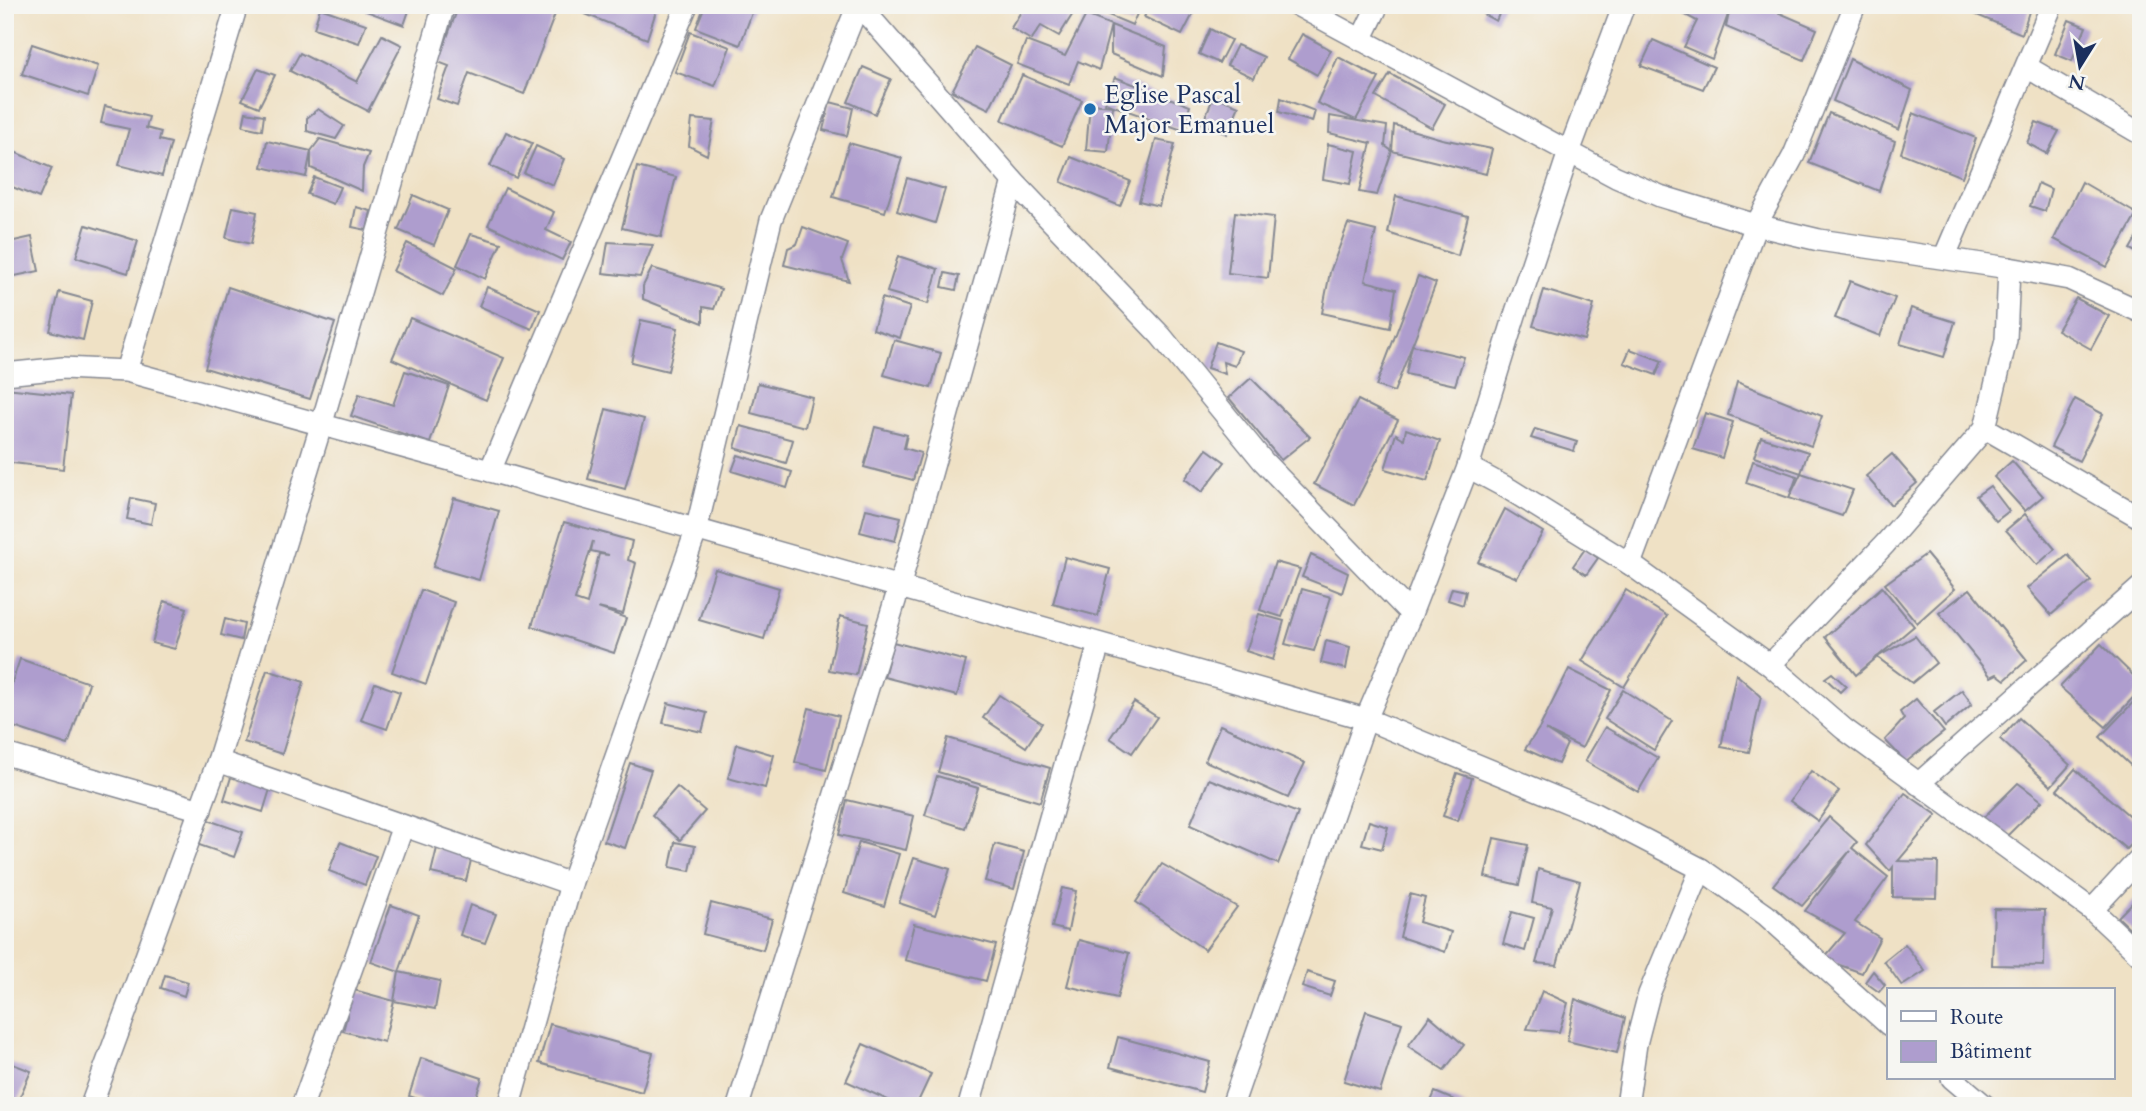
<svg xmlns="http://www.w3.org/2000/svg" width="2146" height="1111" viewBox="0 0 2146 1111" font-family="Cardo,serif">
<rect width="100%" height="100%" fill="#f6f6f2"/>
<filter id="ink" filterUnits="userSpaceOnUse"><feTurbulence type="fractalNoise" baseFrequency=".0143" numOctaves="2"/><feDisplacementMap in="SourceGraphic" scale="14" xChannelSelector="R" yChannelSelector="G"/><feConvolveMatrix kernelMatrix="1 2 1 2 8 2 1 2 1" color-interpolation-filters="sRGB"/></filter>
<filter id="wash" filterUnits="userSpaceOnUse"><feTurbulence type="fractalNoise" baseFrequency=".00686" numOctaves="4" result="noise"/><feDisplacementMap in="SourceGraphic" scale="28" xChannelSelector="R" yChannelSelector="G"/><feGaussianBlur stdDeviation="1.57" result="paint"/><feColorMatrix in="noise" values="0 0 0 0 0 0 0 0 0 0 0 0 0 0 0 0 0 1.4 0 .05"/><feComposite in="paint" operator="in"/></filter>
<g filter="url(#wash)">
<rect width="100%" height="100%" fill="#efe1c5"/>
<g id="blocks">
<g fill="#ae9dce" fill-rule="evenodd">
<polygon points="368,5 411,5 404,25 366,11"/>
<polygon points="459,5 546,5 557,9 524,94 469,73 457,106 437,99 449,66 438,62"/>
<polygon points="563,5 658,5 647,39"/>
<polygon points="705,5 755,5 740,45 696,28"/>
<polygon points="1025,5 1063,5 1074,12 1059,36 1041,26 1031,40 1011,28"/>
<polygon points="1104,5 1141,5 1132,25 1101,12"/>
<polygon points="1150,5 1176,5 1193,14 1182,35 1144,17"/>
<polygon points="1486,5 1503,5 1496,21 1483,14"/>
<polygon points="1675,5 1761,5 1817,29 1804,60 1726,27 1730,9 1712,59 1684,47 1697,21 1674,9"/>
<polygon points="1953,5 2031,5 2022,34"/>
<polygon points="320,8 366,24 359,43 314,28"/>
<polygon points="1086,15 1111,25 1099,70 1078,61 1069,84 1017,64 1026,41 1065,56"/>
<polygon points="2069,20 2086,27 2072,61 2055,54"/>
<polygon points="1111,25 1166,47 1163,76 1111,54"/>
<polygon points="1210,29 1231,40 1219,63 1199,54"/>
<polygon points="690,32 730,47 715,86 675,72"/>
<polygon points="1302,34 1331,50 1317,75 1288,59"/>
<polygon points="382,35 402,45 368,111 290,71 300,53 357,82"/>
<polygon points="1653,40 1714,67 1703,89 1641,66"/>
<polygon points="32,44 98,66 88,96 22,74"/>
<polygon points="1237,45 1264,57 1254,78 1227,65"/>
<polygon points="975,47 1011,65 989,109 952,91"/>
<polygon points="1338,57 1379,78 1356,120 1317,103"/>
<polygon points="1850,59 1912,90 1899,130 1833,101"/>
<polygon points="863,67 891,79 875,114 848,102"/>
<polygon points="258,69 275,75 259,107 242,100"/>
<polygon points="1390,74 1445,104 1432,128 1376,97"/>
<polygon points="1022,75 1082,100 1062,146 1002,120"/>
<polygon points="1115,77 1190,106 1182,130 1105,103"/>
<polygon points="1214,96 1239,106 1227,134 1202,124"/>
<polygon points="1281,98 1315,111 1312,122 1279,112"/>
<polygon points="830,102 853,108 847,136 823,130"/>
<polygon points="1090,104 1113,106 1108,152 1086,150"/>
<polygon points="105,106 149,117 146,128 161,132 159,140 171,143 162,176 119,165 129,129 101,123"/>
<polygon points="318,109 344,126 336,139 307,131 307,118"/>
<polygon points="246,112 264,115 262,130 243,126"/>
<polygon points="1829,113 1895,141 1879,191 1809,163"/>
<polygon points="1913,113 1976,138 1962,177 1901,153"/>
<polygon points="1330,116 1387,126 1385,146 1392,151 1377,195 1359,192 1371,143 1329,133"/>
<polygon points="692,119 714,121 707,155 689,146"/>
<polygon points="2036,122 2059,131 2047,154 2027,143"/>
<polygon points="1394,125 1442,139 1492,149 1486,174 1392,151"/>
<polygon points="506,132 532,143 516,178 490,166"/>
<polygon points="320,139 369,153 363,167 362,191 311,168 311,151"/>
<polygon points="1156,140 1175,144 1159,206 1139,201"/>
<polygon points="267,141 311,151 306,177 262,167"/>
<polygon points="849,143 902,158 885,212 833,197"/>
<polygon points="1328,144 1357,151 1350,184 1323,179"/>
<polygon points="536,146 564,159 553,185 524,173"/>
<polygon points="5,148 52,168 39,198 5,184"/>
<polygon points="1071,157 1130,181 1120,206 1061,182"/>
<polygon points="637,167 676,177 661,237 622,228"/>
<polygon points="314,177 340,187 333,204 307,194"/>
<polygon points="907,178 945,189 935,223 897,211"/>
<polygon points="2082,182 2137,214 2107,267 2054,239"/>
<polygon points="2038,183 2051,189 2045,211 2030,206"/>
<polygon points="505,188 554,212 546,230 571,242 562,260 488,225"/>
<polygon points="413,195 448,210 434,245 398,230"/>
<polygon points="1396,196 1468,216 1458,256 1388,233"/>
<polygon points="233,207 257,212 251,244 226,238"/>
<polygon points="356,207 371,211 367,230 352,227"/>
<polygon points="1235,212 1274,217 1268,278 1228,273"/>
<polygon points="1348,224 1376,231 1365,281 1396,289 1390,328 1322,313 1330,272"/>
<polygon points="86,225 138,241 128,273 76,257"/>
<polygon points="803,227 848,244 842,260 849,281 784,265 788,248 797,244"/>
<polygon points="2141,230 2141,255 2130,249"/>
<polygon points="471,234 501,243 485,279 457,265"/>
<polygon points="32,237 39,271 5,278 5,243"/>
<polygon points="608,242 653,245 640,277 603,273"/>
<polygon points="407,243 457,268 443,296 393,271"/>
<polygon points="898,256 938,269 928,304 887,292"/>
<polygon points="652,268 721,289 714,309 703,307 703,323 643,299 643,286"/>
<polygon points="945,273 959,276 956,290 942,287"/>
<polygon points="1418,276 1436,283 1394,392 1376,386"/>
<polygon points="1850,281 1895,298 1880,336 1835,318"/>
<polygon points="228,287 335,323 310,399 205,368"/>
<polygon points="487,287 540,310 532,329 479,306"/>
<polygon points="1544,290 1594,305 1584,340 1533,326"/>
<polygon points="59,292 92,301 83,340 50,331"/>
<polygon points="882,298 910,307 900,338 873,329"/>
<polygon points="2076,298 2109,316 2091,349 2057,330"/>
<polygon points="1911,308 1955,322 1944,357 1900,344"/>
<polygon points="410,318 504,358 486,400 392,359"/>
<polygon points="641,320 678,328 668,371 631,362"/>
<polygon points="894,340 941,353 931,388 884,375"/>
<polygon points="1216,342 1241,351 1235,366 1223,362 1225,374 1207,368"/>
<polygon points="1412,345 1464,357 1455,385 1406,374"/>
<polygon points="1630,349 1662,361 1656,375 1624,363"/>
<polygon points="405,371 449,386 430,443 351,416 359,394 393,405"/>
<polygon points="1251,378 1310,437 1281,460 1229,398"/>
<polygon points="1737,382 1822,416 1811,446 1728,415"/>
<polygon points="758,383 812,397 805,427 751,413"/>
<polygon points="5,388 71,395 63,469 5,462"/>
<polygon points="2075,399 2103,414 2079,461 2051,447"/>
<polygon points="1358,400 1398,420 1354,505 1314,484"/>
<polygon points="606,409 644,419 625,489 588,479"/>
<polygon points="1705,413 1733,422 1722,458 1693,449"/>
<polygon points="741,426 793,440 786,463 735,448"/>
<polygon points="875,427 907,435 904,448 921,453 913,480 864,467"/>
<polygon points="1406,429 1440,441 1427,481 1385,469 1396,434 1404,439"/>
<polygon points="1535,429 1577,442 1574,451 1531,438"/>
<polygon points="1761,437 1808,452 1801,473 1754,457"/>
<polygon points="1207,449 1225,462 1202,492 1185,479"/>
<polygon points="1892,454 1917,483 1891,505 1866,476"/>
<polygon points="738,455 792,472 787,488 732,471"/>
<polygon points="1753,461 1797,476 1789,498 1746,483"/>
<polygon points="2012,461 2043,496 2025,511 1994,477"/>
<polygon points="1801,473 1853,490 1842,516 1789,498"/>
<polygon points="1990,486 2009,511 1996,521 1976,496"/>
<polygon points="131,498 155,503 151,524 127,519"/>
<polygon points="454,498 499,511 479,580 433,567"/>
<polygon points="866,509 901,517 895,541 860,532"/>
<polygon points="1505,509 1543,532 1517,578 1478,562"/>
<polygon points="2025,514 2055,549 2037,565 2006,530"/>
<path d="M564,522L632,541L628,560L636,563L623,614L598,608L626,618L614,653L532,626ZM593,541L591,551L609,555L599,554L587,604L575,600Z"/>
<polygon points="1585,549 1598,558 1586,575 1573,566"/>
<polygon points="1926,554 1955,589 1917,623 1885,584"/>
<polygon points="1311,555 1348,573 1342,593 1302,577"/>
<polygon points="2068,555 2091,581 2051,615 2027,588"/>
<polygon points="1065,557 1110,569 1098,616 1053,604"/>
<polygon points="1275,562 1300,569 1282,617 1260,610"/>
<polygon points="715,569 779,588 764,639 699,620"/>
<polygon points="1882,587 1914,626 1856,675 1825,637"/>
<polygon points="1452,588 1466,591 1463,605 1448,600"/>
<polygon points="1302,589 1331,597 1314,651 1285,644"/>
<polygon points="1970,589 2027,660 2005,680 1997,674 1991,677 1939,613"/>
<polygon points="421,590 454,602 426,684 392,672"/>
<polygon points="1626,590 1667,616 1624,687 1582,661"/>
<polygon points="164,601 187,608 175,649 152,643"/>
<polygon points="1259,614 1284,621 1273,660 1246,651"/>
<polygon points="840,616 868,623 856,675 829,670"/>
<polygon points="225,619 244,624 241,640 221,635"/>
<polygon points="1915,636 1936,663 1912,683 1877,657"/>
<polygon points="1326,641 1350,647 1346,669 1321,663"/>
<polygon points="893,642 966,661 957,696 884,677"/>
<polygon points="2101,644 2141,683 2141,689 2106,727 2060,687"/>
<polygon points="20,659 89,683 68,745 5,724 5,703"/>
<polygon points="1569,669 1611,690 1582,748 1545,730 1567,744 1558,764 1525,749 1540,727"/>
<polygon points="267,670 304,682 282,754 244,742"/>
<polygon points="1832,673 1846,686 1840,692 1825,678"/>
<polygon points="1736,674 1761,696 1749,752 1721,747"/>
<polygon points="375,683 400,692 387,729 361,720"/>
<polygon points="1623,690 1672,721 1654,750 1605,719"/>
<polygon points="1962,690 1972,704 1945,727 1934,712"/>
<polygon points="2141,694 2141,775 2100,737"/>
<polygon points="999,695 1042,723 1026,747 983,718"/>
<polygon points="1916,699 1944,732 1906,762 1885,740 1904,719 1900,712"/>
<polygon points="1134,702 1157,717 1132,753 1110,738"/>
<polygon points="668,703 707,713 702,732 663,723"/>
<polygon points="809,708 839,716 826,770 795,762"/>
<polygon points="2019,718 2070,765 2051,786 2000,739"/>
<polygon points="1220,725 1305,763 1288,798 1205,761"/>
<polygon points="1605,727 1658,758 1638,792 1585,761"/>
<polygon points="948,738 1050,768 1040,802 938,772"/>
<polygon points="737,744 774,755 765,788 728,778"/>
<polygon points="630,763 651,770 625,848 604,841"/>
<polygon points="2075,769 2141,826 2141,833 2126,849 2057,790"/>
<polygon points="1811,771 1839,791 1818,821 1790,801"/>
<polygon points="1457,773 1472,778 1458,821 1443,816"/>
<polygon points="232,774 271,786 263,812 224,800"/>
<polygon points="937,776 978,788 965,828 925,815"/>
<polygon points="1209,779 1298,813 1278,864 1190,825"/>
<polygon points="2018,783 2042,801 2005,838 1982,819"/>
<polygon points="677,787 705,811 680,840 652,815"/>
<polygon points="1905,793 1937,815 1898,861 1938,862 1937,898 1893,897 1893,867 1890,871 1866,845"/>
<polygon points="847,800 914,816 906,850 839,835"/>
<polygon points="1829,817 1857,842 1852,848 1888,877 1855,922 1880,938 1862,973 1823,959 1845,933 1805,911 1850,851 1802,906 1773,885"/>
<polygon points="208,820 243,832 234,857 199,845"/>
<polygon points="1369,821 1388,827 1382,849 1362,844"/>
<polygon points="1494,838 1528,845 1519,885 1485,877"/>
<polygon points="340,842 376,856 365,885 329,871"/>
<polygon points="675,842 695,846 690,871 670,867"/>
<polygon points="859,842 899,854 884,906 844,893"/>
<polygon points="995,844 1024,852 1014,889 985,881"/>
<polygon points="437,848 472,856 466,881 431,873"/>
<polygon points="914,858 950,869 935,915 899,903"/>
<polygon points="1162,864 1237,907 1205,950 1136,902"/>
<polygon points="1538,869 1580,881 1557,965 1536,963 1552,907 1532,903"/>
<polygon points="1062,888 1076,891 1068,931 1052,927"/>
<polygon points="1410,894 1425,898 1419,922 1451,932 1445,952 1400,937"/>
<polygon points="2141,894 2141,939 2118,917"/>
<polygon points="711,903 772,919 763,950 703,934"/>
<polygon points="391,905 419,915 399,972 371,962"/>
<polygon points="470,905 496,914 485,943 460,935"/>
<polygon points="1994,909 2045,910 2044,966 1992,965"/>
<polygon points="1512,912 1534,918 1525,951 1503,944"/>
<polygon points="914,924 996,945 986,981 905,960"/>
<polygon points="1079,940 1129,953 1117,998 1067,986"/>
<polygon points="1905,944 1925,971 1902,986 1884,961"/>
<polygon points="1873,971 1885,985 1879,992 1865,982"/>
<polygon points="399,972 440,981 435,1009 394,1001 384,1042 343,1031 354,990 394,1001"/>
<polygon points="1307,972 1335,981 1330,996 1302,987"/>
<polygon points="165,975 188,982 184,996 161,988"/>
<polygon points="1542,991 1568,1003 1559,1032 1527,1029"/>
<polygon points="1575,999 1625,1018 1617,1053 1567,1041"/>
<polygon points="1366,1011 1402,1023 1380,1092 1344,1081"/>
<polygon points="1430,1016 1464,1045 1444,1070 1408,1046"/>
<polygon points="550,1024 653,1053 642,1092 539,1063"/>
<polygon points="1118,1037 1210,1062 1202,1092 1110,1067"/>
<polygon points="863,1044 931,1074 916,1106 901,1106 846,1081"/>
<polygon points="421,1058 482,1078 473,1106 439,1106 409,1096"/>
<polygon points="5,1061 31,1071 16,1106 5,1106"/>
<polygon points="1435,1092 1468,1106 1429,1106"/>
</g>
</g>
</g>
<g filter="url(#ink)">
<use href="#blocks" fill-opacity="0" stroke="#858892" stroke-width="2"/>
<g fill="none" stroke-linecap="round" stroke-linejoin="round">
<defs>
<g id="street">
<polyline points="859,5 1013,181 1161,336 1263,461 1411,614"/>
<polyline points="1297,5 1569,152 1616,177 1660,196 1756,225 1819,240 2009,268 2069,279 2141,312"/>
<polyline points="1361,40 1378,5"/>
<polyline points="2027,67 2141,134"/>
<polyline points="1944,258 2052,5"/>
<polyline points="126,371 237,5"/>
<polyline points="5,374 63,368 126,371 490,471 1366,719 1591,812 1701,869 1766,915 1889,1025"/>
<polyline points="1985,428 2141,518"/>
<polyline points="1468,467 1509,489 1630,564 1770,665 1844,729 2092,910 2141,956"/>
<polyline points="490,471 687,5"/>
<polyline points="1630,564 1756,225 1794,155 1855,5"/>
<polyline points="1770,665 1885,544 1985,428 2006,340 2009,268"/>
<polyline points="5,754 201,810"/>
<polyline points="218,761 571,884"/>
<polyline points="1918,784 2141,587"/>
<polyline points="2092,910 2141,857"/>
<polyline points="1952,1078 1985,1106"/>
<polyline points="91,1106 218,761 321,426 444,5"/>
<polyline points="302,1106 403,826"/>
<polyline points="509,1106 571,884 696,531 771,220 858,5"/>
<polyline points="738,1106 899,588 1013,181"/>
<polyline points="969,1106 1099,644"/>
<polyline points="1232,1106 1366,719 1411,614 1468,467 1515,315 1569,152 1624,5"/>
<polyline points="1627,1106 1636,1044 1649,994 1701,869"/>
</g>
</defs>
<use href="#street" stroke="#858892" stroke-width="24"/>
<use href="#street" stroke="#fff" stroke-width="21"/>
</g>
</g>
<circle fill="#1f6fb2" stroke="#f6f6f2" stroke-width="2.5" cx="1090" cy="109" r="7"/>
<g text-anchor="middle" stroke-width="5" stroke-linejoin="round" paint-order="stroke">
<g font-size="26" fill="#1b2f5e" stroke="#f6f6f2" text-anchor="start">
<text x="1104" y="103">Eglise Pascal<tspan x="1104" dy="30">Major Emanuel</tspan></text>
</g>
</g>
<rect width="2146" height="1111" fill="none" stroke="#f6f6f2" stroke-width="28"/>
<rect x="1887" y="988" width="228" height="91" fill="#f6f6f2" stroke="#9ea6b7" stroke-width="2"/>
<rect x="1901" y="1011" width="35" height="10" fill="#ffffff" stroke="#9ea6b7" stroke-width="2"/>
<text x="1950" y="1024" font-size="21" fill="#1b2f5e">Route</text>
<rect x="1901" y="1041" width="35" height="21" fill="#ae9dce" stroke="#9ea6b7" stroke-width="2"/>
<text x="1950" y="1058" font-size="21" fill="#1b2f5e">Bâtiment</text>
<g transform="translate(2080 66) rotate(191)" stroke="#f6f6f2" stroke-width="5" paint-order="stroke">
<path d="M0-5L12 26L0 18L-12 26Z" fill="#1b2f5e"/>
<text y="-10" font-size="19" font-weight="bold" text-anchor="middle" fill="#1b2f5e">N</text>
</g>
</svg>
